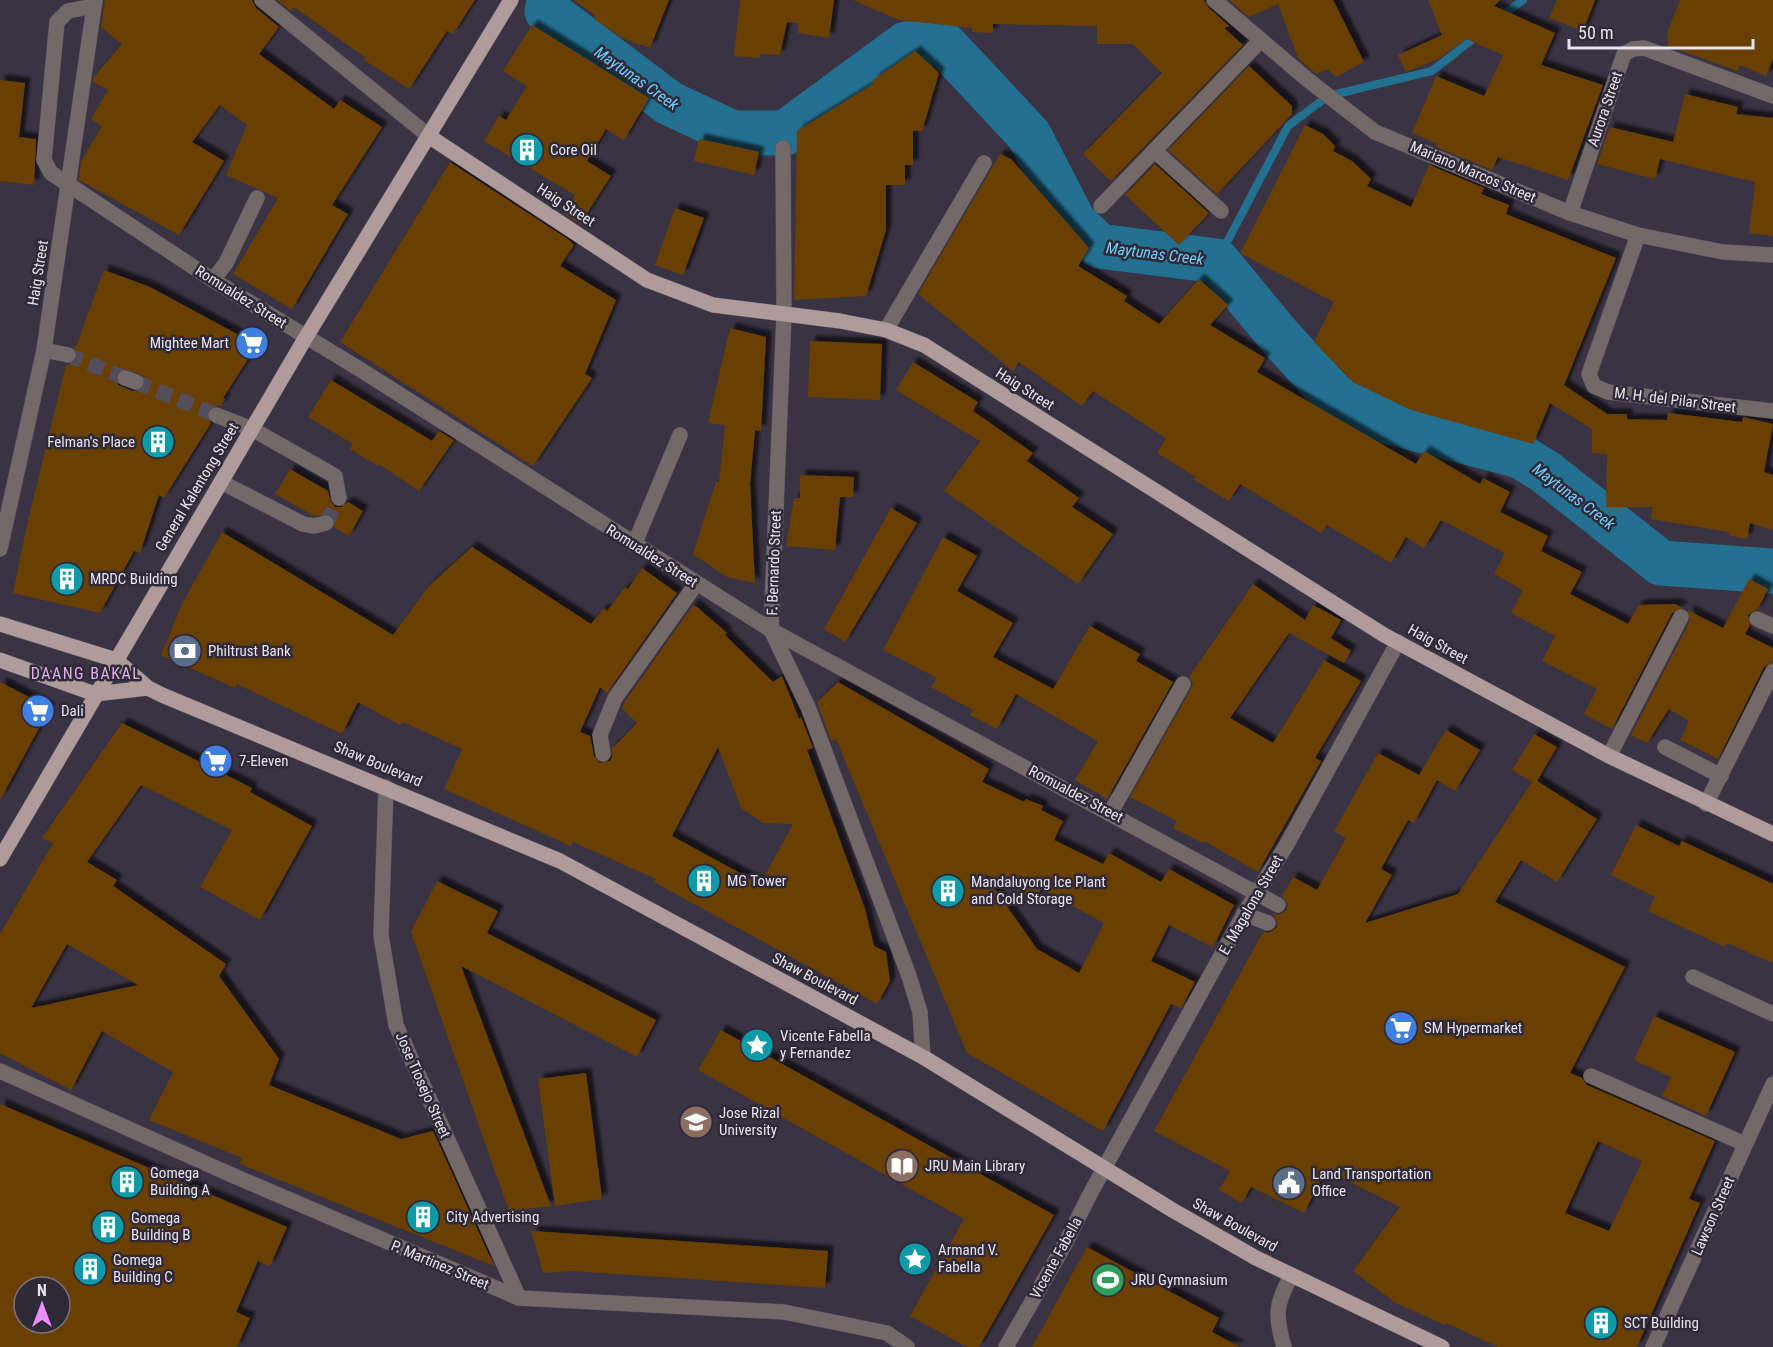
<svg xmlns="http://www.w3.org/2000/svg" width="1773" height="1347" viewBox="0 0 1773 1347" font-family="'Roboto Condensed',sans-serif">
<defs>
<filter id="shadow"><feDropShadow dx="5.5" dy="-5.5" stdDeviation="1.5" flood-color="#0009"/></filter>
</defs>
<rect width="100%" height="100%" fill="#393343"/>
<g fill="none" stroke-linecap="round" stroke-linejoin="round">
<g stroke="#237091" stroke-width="8">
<polyline points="530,0 547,11"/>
<polyline points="1499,18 1523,0"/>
<polyline points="1217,261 1288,126 1328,96 1432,71 1478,35"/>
</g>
<polyline stroke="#237091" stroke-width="45" points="547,11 669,103 733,133 785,133 906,44 943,43 1029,135 1074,222 1099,246 1217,261 1279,336 1335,397 1389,422 1520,456 1547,473 1661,563 1773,571"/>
</g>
<g fill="#6b3f04" fill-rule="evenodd" filter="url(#shadow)">
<polygon points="105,0 252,0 256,8 279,27 259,54 334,109 340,100 382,127 332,205 348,214 292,309 233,274 278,198 226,175 247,125 220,105 192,142 224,161 179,235 79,180 81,161 102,126 91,119 108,90 93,82 94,77 122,44 101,27"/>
<polygon points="277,0 475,0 453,34 447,31 409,89 364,60 366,58 294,7 291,11"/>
<polygon points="574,0 669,0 650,48 622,38 594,19 596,16"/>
<polygon points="740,0 834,0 829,38 798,33 798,23 787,22 780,55 760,54 759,58 734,56"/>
<polygon points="853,0 1204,0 1208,7 1229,26 1224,28 1243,45 1111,181 1083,154 1162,73 1133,44 1097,44 1097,26 993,24 993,33 972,32 972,28 899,20"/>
<polygon points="1229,0 1333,0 1364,62 1336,77 1327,69 1316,74 1298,58 1278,4 1249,17"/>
<polygon points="1428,0 1500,0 1494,6 1555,33 1541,65 1603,85 1568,180 1498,157 1492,170 1436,147 1438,144 1412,133 1436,76 1484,96 1503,55 1466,39 1440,58 1406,72 1398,55 1442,35"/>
<polygon points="1557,0 1595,0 1583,31 1549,18"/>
<polygon points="1680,0 1773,0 1773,59 1766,76 1740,65 1738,71 1668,46 1667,33"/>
<polygon points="532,25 649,98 624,140 606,129 587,161 611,176 580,224 563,213 575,195 484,141 499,116 506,120 527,86 503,71"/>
<polygon points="915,51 939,73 922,131 913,131 913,165 905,165 905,185 886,185 886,230 866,296 794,300 797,131 873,84 873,80"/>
<polygon points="1249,66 1292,106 1292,114 1217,194 1168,150"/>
<polygon points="0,80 25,83 19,137 36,139 34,185 0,181"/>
<polygon points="1685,94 1738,107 1736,114 1773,118 1773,236 1749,233 1755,182 1660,159 1655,179 1597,164 1610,127 1673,142"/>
<polygon points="1305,125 1323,134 1335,146 1333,151 1352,161 1371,179 1367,186 1411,207 1429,165 1484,188 1481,194 1509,205 1506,214 1616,258 1564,385 1607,414 1627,414 1627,419 1667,420 1668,413 1742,422 1743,417 1773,424 1764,472 1773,475 1773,530 1750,523 1747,539 1729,535 1729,532 1651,519 1653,507 1606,507 1607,454 1592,453 1592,429 1550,403 1533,444 1411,410 1353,382 1314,342 1334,302 1240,253"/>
<polygon points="699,139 759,152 754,175 694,161"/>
<polygon points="1000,154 1011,159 1089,248 1078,266 1127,296 1124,301 1159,324 1199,279 1228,305 1210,325 1265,358 1257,372 1416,464 1424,451 1480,484 1483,478 1510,492 1500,512 1548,536 1541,551 1582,572 1570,594 1628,624 1639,605 1675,604 1683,608 1672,613 1612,729 1584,714 1597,689 1542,661 1555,636 1511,613 1523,590 1494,574 1505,553 1441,520 1424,548 1406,537 1391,563 1327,525 1321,533 1240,484 1229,501 1194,480 1196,477 1157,453 1166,438 1093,391 1082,406 1019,362 1013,371 918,294"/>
<polygon points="450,162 569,240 574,245 560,266 616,300 585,374 592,378 533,466 340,342"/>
<polygon points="1155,164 1209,213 1179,245 1125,195"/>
<polygon points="675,208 704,218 683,275 655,265"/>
<path d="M104,270L150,287L257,345L223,398L225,399L221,406H214L207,411V417L211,423L164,498L159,495L140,553L134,551L100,613L13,593L27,525L66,365L72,364L77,358V351L72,346L76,347ZM123,369L143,375L146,381L143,389L133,391L118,385L116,375Z"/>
<polygon points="730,328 766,337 761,431 755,430 750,484 755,583 727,577 693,554 716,482 719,482 725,425 708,423"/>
<polygon points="810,341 882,344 880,400 808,397"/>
<polygon points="913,362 978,402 973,411 1033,453 1027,461 1079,498 1072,507 1113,534 1078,584 944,491 980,441 896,390"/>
<polygon points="331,380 432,441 439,431 454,440 419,491 379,464 378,466 350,449 353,444 308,417"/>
<polygon points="290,469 328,491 330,500 335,507 341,507 348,502 363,511 349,536 334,527 335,520 329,514 314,516 275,494"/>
<polygon points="800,475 854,477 853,497 840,497 835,550 786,546 794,498 800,498"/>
<polygon points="891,508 917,523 845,642 824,629"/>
<path d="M222,532L393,635L428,587L472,547L591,624L604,608L607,611L625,587L628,589L642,568L677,593L607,693L600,687L580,732L590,736L594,756L600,763L610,761L612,757V746L614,747L637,723L622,708L624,703L693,605L697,607L727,633L725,635L773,682L782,676L799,719L801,717L813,748L807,750L865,909L874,946L886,952L890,981L877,1004L654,882L656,879L573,842L571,846L444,789L462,749L403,722L400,725L358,702L342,734L237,684L235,688L161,655L183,602ZM718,747L741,808L763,823L793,824L760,884L672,836Z"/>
<polygon points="943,537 977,556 957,591 1013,623 993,657 1053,689 1090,626 1140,654 1136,661 1173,682 1107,799 1075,780 1098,741 1016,694 997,729 970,715 973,710 931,687 937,678 883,650"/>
<polygon points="1749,579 1768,589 1758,609 1748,615 1750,625 1745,634 1773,648 1773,661 1764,667 1718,759 1680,740 1689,721 1669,709 1647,743 1631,735 1690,621 1687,610 1723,628"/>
<polygon points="1253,584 1305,620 1313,605 1341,620 1331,638 1351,651 1344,663 1289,633 1230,718 1273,743 1324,660 1361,681 1315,758 1321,761 1258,872 1204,841 1203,843 1173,828 1177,821 1130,797 1191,689 1193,683 1189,677"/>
<polygon points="0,682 50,708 0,800"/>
<path d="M838,682L989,769L982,782L1024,802L1026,799L1043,806L1041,810L1063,821L1054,840L1103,864L1109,853L1161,882L1169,869L1234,905L1213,947L1169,925L1151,961L1195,982L1181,1008L1171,1004L1103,1131L967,1053L836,739L831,741L817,702ZM984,874L1036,899L1041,889L1104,923L1079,973L1037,949Z"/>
<path d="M122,723L252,788L250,792L312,826L260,920L200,887L232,830L141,785L87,862L117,880L113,886L226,964L219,976L279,1059L269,1085L401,1139L433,1131L494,1266L240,1164L242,1158L149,1120L173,1072L102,1031L71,1090L0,1053V934L53,843L42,838ZM67,944L138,985L31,1008Z"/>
<path d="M1446,730L1480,750L1455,791L1437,780L1414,823L1408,820L1381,869L1392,875L1365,923L1458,894L1532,782L1512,770L1534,734L1557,747L1537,781L1597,819L1557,882L1521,860L1495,902L1625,967L1570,1073L1582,1078L1587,1085L1715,1141L1689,1199L1700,1203L1637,1347H1498L1446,1323L1445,1325L1396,1303L1353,1271L1400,1207L1326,1170L1304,1213L1251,1187L1242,1203L1219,1190L1230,1171L1154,1131L1263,932H1270L1277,927V921L1273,913L1279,915L1286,910L1288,904L1282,896L1293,877L1317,890L1346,838L1334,831L1378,753L1419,775ZM1598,1141L1642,1161L1609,1231L1565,1213Z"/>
<polygon points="1636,825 1679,846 1682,841 1773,884 1773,963 1727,943 1725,947 1648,911 1655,897 1611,875"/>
<polygon points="437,881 498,911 487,933 656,1020 637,1057 461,966 551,1206 509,1211 411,932"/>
<polygon points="1654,1016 1735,1052 1706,1116 1662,1096 1671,1077 1634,1060"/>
<polygon points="721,1030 1054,1215 979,1347 967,1347 910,1316 964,1219 698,1070"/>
<polygon points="586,1073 602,1199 555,1206 538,1079"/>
<path d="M0,1104L287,1227L270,1266L258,1261L236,1312L250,1318L237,1347H0ZM24,1287H60V1323H24Z"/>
<polygon points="531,1231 828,1251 825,1288 571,1271 543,1273"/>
<polygon points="1087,1247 1219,1318 1212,1332 1240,1347 1032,1347"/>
</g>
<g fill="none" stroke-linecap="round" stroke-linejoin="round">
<g stroke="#534d5c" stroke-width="15" stroke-dasharray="15 8" stroke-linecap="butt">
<polyline points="68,355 125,378"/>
<polyline points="136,382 216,415"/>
<polyline points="326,523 339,498"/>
</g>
<defs>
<g id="minor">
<polyline points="262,0 430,137"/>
<polyline points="1214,0 1308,80 1375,132 1570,213 1638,235 1723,252 1773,255"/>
<polyline points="94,6 68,11 57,22 44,160 51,173 213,280 361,370 771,630 1278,905"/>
<polyline points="783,148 784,314 771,630 808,707 909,976 920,1012 923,1057"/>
<polyline points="1156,152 1221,211"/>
<polyline points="1101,206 1261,40"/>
<polyline points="1570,213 1624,54 1633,49 1644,48 1773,96"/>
<polyline points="1638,235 1589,374 1594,386 1608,392 1773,411"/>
<polyline points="213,280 226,263 257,198"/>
<polyline points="886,330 984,163"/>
<polyline points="44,350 68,355"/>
<polyline points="125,378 136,382"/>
<polyline points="216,415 252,429 335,476 339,498"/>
<polyline points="221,482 303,524 314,526 326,523"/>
<polyline points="634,545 680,435"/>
<polyline points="0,549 44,350 95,0"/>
<polyline points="1757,619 1773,626"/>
<polyline points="1665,747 1721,776"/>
<polyline points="603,754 600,735 615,698 696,584"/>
<polyline points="1609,756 1681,617"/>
<polyline points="386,787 381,935 396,1025 519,1298"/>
<polyline points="1706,804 1773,671"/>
<polyline points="1111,812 1183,684"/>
<polyline points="1244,914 1268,923"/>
<polyline points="1693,977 1773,1014"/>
<polyline points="0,1071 234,1176 519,1298 784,1312 887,1333 907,1347"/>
<polyline points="1591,1076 1745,1144"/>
<polyline points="1006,1347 1066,1242 1090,1194 1244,914 1287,844 1398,642"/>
<path d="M1284,1347C1275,1315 1275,1306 1291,1276"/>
<polyline points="1653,1347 1773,1084"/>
</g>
<g id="major">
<polyline points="430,137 647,280 713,305 840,321 886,330 924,345 1384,635 1609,756 1773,834"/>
<polyline points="0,624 116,660 148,688 162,695 560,861 923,1057 1174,1211 1256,1258 1442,1347"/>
<polyline points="0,660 95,694 148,688"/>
<polyline points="0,859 306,337 511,0"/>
</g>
</defs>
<use href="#minor" stroke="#554f5e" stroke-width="16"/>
<use href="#major" stroke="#554f5e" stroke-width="16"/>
<use href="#minor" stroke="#746969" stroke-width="15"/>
<use href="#major" stroke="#b09b9b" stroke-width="15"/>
</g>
<defs>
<symbol id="building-disc" viewBox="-11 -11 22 22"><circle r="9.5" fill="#0f9aa8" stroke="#2f2938"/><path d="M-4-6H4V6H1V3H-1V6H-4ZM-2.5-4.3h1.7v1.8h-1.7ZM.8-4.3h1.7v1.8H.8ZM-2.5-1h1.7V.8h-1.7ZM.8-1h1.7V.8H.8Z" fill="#fff"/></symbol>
<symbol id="supermarket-disc" viewBox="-11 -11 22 22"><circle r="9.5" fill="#3f7fe0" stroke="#2f2938"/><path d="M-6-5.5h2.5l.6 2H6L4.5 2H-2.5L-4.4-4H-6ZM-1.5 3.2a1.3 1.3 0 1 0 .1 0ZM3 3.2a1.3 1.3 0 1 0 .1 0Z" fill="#fff"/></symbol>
<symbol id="bank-disc" viewBox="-11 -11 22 22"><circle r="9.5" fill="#5c6f8a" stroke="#2f2938"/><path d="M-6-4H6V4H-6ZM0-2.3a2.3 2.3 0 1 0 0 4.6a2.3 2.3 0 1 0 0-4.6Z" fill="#fff"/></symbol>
<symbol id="sight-disc" viewBox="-11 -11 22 22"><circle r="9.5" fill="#0f9aa8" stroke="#2f2938"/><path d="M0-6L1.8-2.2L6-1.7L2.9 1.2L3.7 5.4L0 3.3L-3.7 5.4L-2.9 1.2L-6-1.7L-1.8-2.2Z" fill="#fff"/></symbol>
<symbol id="university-disc" viewBox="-11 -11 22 22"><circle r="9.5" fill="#8d6e63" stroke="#2f2938"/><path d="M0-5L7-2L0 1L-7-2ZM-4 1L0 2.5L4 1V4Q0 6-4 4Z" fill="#fff"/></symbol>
<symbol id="library-disc" viewBox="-11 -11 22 22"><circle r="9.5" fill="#8d6e63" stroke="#2f2938"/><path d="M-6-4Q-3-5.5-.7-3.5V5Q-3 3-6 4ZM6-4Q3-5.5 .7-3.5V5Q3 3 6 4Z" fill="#fff"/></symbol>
<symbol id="civic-disc" viewBox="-11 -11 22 22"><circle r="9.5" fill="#5c6f8a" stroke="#2f2938"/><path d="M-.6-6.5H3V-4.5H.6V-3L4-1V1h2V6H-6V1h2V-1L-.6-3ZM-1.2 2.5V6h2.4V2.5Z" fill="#fff"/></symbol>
<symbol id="stadium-disc" viewBox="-11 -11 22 22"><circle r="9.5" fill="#2e9e5b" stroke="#2f2938"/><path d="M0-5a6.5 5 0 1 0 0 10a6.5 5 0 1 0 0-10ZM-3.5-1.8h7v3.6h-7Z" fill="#fff"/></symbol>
</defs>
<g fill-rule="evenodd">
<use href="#building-disc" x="508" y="131" width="38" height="38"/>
<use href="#supermarket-disc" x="233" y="324" width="38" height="38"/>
<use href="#building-disc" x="139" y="423" width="38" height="38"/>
<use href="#building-disc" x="48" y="560" width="38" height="38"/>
<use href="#bank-disc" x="166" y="632" width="38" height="38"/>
<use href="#supermarket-disc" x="19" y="692" width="38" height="38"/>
<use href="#supermarket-disc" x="197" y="742" width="38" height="38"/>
<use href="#building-disc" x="685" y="862" width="38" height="38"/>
<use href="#building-disc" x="929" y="872" width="38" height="38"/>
<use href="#supermarket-disc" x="1382" y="1009" width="38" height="38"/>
<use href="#sight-disc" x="738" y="1026" width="38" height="38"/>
<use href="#university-disc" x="677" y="1103" width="38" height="38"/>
<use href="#library-disc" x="883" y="1147" width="38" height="38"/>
<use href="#building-disc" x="108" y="1163" width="38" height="38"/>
<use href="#civic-disc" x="1270" y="1164" width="38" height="38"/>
<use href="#building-disc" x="404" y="1198" width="38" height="38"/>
<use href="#building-disc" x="89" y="1208" width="38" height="38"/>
<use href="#sight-disc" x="896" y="1240" width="38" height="38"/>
<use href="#building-disc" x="71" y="1250" width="38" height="38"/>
<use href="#stadium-disc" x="1089" y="1261" width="38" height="38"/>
<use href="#building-disc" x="1582" y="1304" width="38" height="38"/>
</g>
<g text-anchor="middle" stroke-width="5" stroke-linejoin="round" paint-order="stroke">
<g font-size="15" fill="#e7e3ed" stroke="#2f2938">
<text transform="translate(1605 109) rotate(-71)" y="5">Aurora Street</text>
<text transform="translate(1473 172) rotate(23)" y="5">Mariano Marcos Street</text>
<text transform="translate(566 205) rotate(33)" y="5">Haig Street</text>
<text transform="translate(38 273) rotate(-81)" y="5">Haig Street</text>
<text transform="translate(241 297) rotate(32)" y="5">Romualdez Street</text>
<text transform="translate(1025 389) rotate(32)" y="5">Haig Street</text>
<text transform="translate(1675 400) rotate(7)" y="5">M. H. del Pilar Street</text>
<text transform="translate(197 487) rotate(-59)" y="5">General Kalentong Street</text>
<text transform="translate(652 556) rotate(32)" y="5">Romualdez Street</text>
<text transform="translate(774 563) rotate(-88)" y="5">F. Bernardo Street</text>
<text transform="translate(1438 644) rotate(29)" y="5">Haig Street</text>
<text transform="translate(378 764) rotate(23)" y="5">Shaw Boulevard</text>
<text transform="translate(1076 794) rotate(28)" y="5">Romualdez Street</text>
<text transform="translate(1251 905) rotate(-60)" y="5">E. Magalona Street</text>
<text transform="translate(815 979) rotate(28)" y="5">Shaw Boulevard</text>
<text transform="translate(423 1085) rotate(66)" y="5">Jose Tiosejo Street</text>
<text transform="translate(1713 1216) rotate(-66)" y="5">Lawson Street</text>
<text transform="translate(1235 1225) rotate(29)" y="5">Shaw Boulevard</text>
<text transform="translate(1056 1258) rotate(-61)" y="5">Vicente Fabella</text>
<text transform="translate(440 1265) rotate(23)" y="5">P. Martinez Street</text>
</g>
<g font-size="15" fill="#e7e3ed" stroke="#2f2938" text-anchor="start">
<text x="550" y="155">Core Oil</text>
<text x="229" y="348" text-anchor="end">Mightee Mart</text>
<text x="135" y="447" text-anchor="end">Felman's Place</text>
<text x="90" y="584">MRDC Building</text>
<text x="208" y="656">Philtrust Bank</text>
<text x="61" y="716">Dali</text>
<text x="239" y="766">7-Eleven</text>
<text x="727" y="886">MG Tower</text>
<text x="971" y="887">Mandaluyong Ice Plant<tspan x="971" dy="17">and Cold Storage</tspan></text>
<text x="1424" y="1033">SM Hypermarket</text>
<text x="780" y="1041">Vicente Fabella<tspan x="780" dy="17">y Fernandez</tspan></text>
<text x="719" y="1118">Jose Rizal<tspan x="719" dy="17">University</tspan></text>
<text x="925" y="1171">JRU Main Library</text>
<text x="150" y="1178">Gomega<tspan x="150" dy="17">Building A</tspan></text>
<text x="1312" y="1179">Land Transportation<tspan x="1312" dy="17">Office</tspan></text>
<text x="446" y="1222">City Advertising</text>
<text x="131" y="1223">Gomega<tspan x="131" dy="17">Building B</tspan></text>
<text x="938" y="1255">Armand V.<tspan x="938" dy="17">Fabella</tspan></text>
<text x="113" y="1265">Gomega<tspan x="113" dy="17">Building C</tspan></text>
<text x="1131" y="1285">JRU Gymnasium</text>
<text x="1624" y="1328">SCT Building</text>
</g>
<g font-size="16" font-style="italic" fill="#6dd0fe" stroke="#2f2938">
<text transform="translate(637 78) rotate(35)" y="6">Maytunas Creek</text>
<text transform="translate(1155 253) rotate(7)" y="6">Maytunas Creek</text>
<text transform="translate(1574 496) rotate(37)" y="6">Maytunas Creek</text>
</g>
<g font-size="16" letter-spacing="1.5" fill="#e1adea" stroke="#2f2938">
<text x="86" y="679">DAANG BAKAL</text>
</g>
</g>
<g transform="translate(42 1305)"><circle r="28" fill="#2f2938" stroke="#797380" stroke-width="1.5"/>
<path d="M0-4.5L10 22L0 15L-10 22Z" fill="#eb8dfb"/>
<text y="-9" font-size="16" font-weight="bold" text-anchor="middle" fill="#e7e3ed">N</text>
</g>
<path d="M1569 39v9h184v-9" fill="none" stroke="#e7e3ed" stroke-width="3"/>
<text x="1578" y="39" font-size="18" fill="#e7e3ed" stroke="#2f2938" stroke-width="4.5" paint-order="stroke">50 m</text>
</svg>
